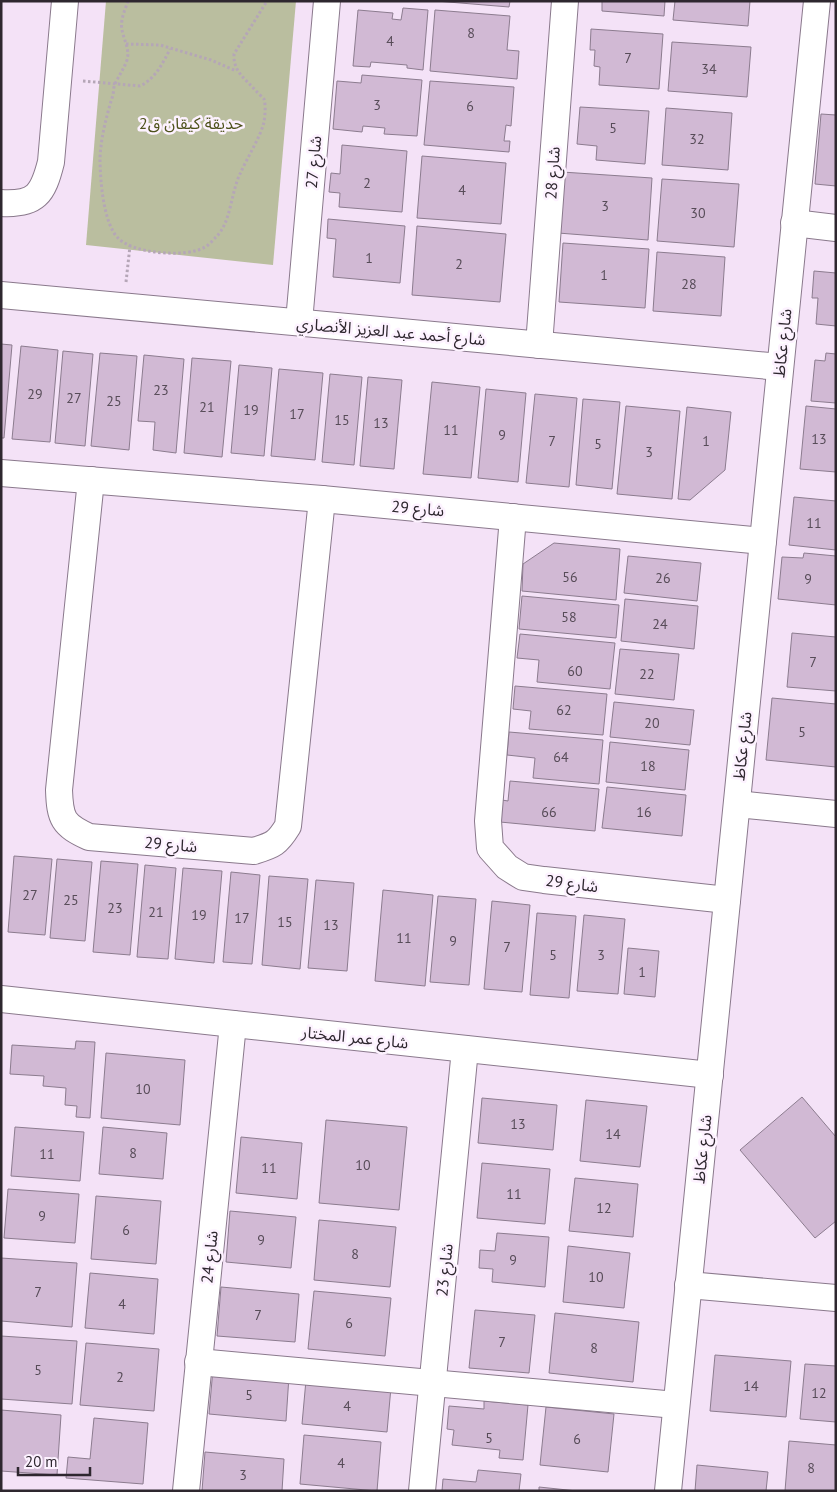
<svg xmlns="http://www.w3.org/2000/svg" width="837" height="1492" viewBox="0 0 837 1492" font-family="'PT Sans','Noto Sans Arabic',sans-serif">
<rect width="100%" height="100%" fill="#f4e2f7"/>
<polygon fill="#babe9f" points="106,1 296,1 273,265 86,245"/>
<g fill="#d1b9d4" stroke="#8c7c8f">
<polygon points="436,1 510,1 509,7"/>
<polygon points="602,1 665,1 664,16 602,11"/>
<polygon points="675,1 750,1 748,26 673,20"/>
<polygon points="403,8 428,10 423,70 407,68 407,65 371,62 370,67 353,66 358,10 393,13 392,19 401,20"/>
<polygon points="435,10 510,16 507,50 519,51 517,79 430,71"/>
<polygon points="591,29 663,34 659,89 599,85 600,67 594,66 595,50 590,50"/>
<polygon points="672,42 751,47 747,97 668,91"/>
<polygon points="362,75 422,80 417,136 384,134 385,128 363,126 362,132 333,129 337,81 361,83"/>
<polygon points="430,81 514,87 511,126 506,125 504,141 510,141 509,152 424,145"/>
<polygon points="580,107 649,111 645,164 596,160 597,146 577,144"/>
<polygon points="666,108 732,113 728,170 662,165"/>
<polygon points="821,114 836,115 836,186 815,184"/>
<polygon points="342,145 407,151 402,212 339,207 340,193 329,192 331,173 340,174"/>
<polygon points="422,156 506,163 501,224 417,218"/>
<polygon points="562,172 652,178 648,240 558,233"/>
<polygon points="662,179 739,184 734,247 657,241"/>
<polygon points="328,219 405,226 400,283 333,277 336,239 327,238"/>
<polygon points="417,226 506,234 500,302 412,295"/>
<polygon points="563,243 649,249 645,308 559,302"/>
<polygon points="657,252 725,257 721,316 653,311"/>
<polygon points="814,271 836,273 836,326 816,324 818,298 812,298"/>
<polygon points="1,344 12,345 4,438 1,438"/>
<polygon points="21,346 58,350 50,442 12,439"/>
<polygon points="63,351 93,354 85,446 55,443"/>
<polygon points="100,353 137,356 129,450 91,446"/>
<polygon points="826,353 836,354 836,403 811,401 815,360 825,361"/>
<polygon points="144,355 184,359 176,453 153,450 155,422 138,421"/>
<polygon points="192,358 231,361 222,457 184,453"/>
<polygon points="239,365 272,368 264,456 231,453"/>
<polygon points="279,369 323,373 315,460 271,456"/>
<polygon points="330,374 362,377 354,465 322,462"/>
<polygon points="368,377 402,380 394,469 360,466"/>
<polygon points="432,382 480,387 471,478 423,474"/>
<polygon points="486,389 526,393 518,482 478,478"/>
<polygon points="535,394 577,398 569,487 526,483"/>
<polygon points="583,399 620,402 612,489 576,485"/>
<polygon points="626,406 680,411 672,499 617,494"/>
<polygon points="806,406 836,409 836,472 800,469"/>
<polygon points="687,407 731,412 725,470 690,500 678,499"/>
<polygon points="794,497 836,501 836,550 789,545"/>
<polygon points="554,543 620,549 616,600 522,591 523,564"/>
<polygon points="804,553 836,556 836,605 778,599 782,557 803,558"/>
<polygon points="628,556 701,563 697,601 624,593"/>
<polygon points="522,596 619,605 616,638 519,629"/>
<polygon points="625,599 698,606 694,649 621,641"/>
<polygon points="792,633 836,637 836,691 787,687"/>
<polygon points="520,634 615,643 610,689 537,682 539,660 517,658"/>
<polygon points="620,649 679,654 674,700 615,694"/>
<polygon points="515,686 607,694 603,735 529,729 531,711 513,709"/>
<polygon points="772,698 836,704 836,767 766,760"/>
<polygon points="614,702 694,710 690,745 610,737"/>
<polygon points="509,732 603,740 599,784 533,778 535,758 507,755"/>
<polygon points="610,742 689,750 685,790 606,782"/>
<polygon points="510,781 599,789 595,831 500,822 502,800 508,801"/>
<polygon points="607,787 686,795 682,836 602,828"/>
<polygon points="14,856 52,859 45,935 8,932"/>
<polygon points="57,859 92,862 85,941 50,938"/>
<polygon points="101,861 138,864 130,955 93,952"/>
<polygon points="145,865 176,868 168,959 137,957"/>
<polygon points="183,868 222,871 214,963 175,959"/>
<polygon points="231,872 260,875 252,964 223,962"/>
<polygon points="269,876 308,879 300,969 262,965"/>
<polygon points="316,880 354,883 347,971 308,968"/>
<polygon points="383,890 433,895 425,986 375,981"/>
<polygon points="438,896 476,899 469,985 430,982"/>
<polygon points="492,901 530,905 522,992 484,989"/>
<polygon points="537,913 576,916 569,998 530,995"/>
<polygon points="584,915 625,919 618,994 577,991"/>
<polygon points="628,948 659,951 655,997 624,994"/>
<polygon points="76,1041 95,1042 90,1118 76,1117 77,1106 65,1105 66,1088 43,1086 44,1076 10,1074 12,1045 75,1049"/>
<polygon points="106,1053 185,1060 180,1125 101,1118"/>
<polygon points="802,1097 836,1137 836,1221 815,1238 740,1150"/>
<polygon points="482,1098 557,1105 553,1150 478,1143"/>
<polygon points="586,1100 647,1106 640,1167 580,1161"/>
<polygon points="326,1120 407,1127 399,1210 319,1203"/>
<polygon points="15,1127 84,1132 80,1181 11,1176"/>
<polygon points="103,1127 167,1133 163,1179 99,1174"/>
<polygon points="241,1137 302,1143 297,1199 236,1193"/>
<polygon points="482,1163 550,1169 545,1224 477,1218"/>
<polygon points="575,1178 638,1184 633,1237 569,1231"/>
<polygon points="8,1189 79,1194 75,1243 4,1238"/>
<polygon points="96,1196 161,1201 156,1264 91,1259"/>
<polygon points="230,1211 296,1217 291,1268 226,1262"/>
<polygon points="319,1220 396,1227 390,1287 314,1280"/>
<polygon points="497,1233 549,1237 545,1287 492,1282 493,1269 479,1268 480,1250 495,1251"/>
<polygon points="568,1246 630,1253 624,1308 563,1302"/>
<polygon points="1,1258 77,1263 72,1327 1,1321"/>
<polygon points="90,1273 158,1279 154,1334 85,1328"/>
<polygon points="221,1287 299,1294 295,1342 217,1336"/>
<polygon points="314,1291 391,1298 385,1356 308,1349"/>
<polygon points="475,1310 535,1315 529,1373 469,1368"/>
<polygon points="555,1313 639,1322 633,1382 549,1373"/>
<polygon points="1,1336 77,1341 72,1404 1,1399"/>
<polygon points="86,1343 159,1349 154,1411 80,1405"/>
<polygon points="715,1355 791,1361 786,1417 710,1411"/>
<polygon points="805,1364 836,1366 836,1422 800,1419"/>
<polygon points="213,1369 289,1376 286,1421 209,1414"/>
<polygon points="306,1380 391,1387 387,1432 302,1424"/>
<polygon points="484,1401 528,1405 523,1460 499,1458 500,1450 452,1445 454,1430 447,1429 449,1406 484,1409"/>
<polygon points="546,1407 614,1414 608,1472 540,1465"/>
<polygon points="1,1410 61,1415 57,1475 1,1471"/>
<polygon points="94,1418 148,1423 143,1484 66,1478 68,1457 90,1459"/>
<polygon points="304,1435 381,1442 377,1491 300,1484"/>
<polygon points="789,1441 836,1445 836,1491 785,1491"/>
<polygon points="205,1452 284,1459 282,1491 202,1491"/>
<polygon points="697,1465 768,1472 766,1491 695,1491"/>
<polygon points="478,1470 521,1474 519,1491 442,1491 443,1479 476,1482"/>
<polygon points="539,1487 577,1491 539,1491"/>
</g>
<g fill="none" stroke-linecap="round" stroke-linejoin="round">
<defs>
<g id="minor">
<path d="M1,203C36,205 43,194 51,162L65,1"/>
<polyline points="794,223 836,228"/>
<polyline points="1,295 780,367"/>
<polyline points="299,322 327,1"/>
<polyline points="539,345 565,1"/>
<polyline points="1,473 322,499 763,541"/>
<path d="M91,480L59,790C60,819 63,825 89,837L254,851C273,845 277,844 288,826L322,499"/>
<polyline points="513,517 488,821 490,848 507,867 523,877 544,880 727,900"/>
<polyline points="737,804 836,814"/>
<polyline points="1,999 710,1075"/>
<polyline points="688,1285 836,1298"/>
<polyline points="198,1362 676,1405"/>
<polyline points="186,1491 233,1024"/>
<polyline points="422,1491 465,1049"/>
<polyline points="668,1491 817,1"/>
</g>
</defs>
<use href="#minor" stroke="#8a798c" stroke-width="28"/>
<g stroke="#b5a6b7" stroke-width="3" stroke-dasharray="2.5 2.5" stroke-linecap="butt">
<path d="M128,1C125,10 120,20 122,30C124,40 130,50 127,60C124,69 119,75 115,84C113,88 114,94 112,98C106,118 101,137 100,158C100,178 103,223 118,238C133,254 187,258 205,247C209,245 213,240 216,237C231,223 231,192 240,174C247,158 260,138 264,122C265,116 266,105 264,99C262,97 258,93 256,91C245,78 233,72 234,54L267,1"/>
<polyline points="126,44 160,45 211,60 236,71"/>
<path d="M83,81L140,86C155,79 163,63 170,49"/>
<polyline points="126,282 130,246"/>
</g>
<use href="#minor" stroke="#fff" stroke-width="26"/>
</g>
<g text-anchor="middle" stroke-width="5" stroke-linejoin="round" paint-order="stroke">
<g font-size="14" fill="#574c58">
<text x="471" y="38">8</text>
<text x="390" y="46">4</text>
<text x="628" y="63">7</text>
<text x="709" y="74">34</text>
<text x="377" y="110">3</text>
<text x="470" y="111">6</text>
<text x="613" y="133">5</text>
<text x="697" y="144">32</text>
<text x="367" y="188">2</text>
<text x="462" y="195">4</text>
<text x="605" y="211">3</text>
<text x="698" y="218">30</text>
<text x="369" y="263">1</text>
<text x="459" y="269">2</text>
<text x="604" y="280">1</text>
<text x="689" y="289">28</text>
<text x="161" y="395">23</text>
<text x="35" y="399">29</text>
<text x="74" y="403">27</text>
<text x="114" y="406">25</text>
<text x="207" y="412">21</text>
<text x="251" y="415">19</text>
<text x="297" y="419">17</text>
<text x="342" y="425">15</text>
<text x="381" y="428">13</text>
<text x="451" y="435">11</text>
<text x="502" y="440">9</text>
<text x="819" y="444">13</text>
<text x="552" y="446">7</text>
<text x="706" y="446">1</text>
<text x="598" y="449">5</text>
<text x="649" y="457">3</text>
<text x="814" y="528">11</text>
<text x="570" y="582">56</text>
<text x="663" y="583">26</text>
<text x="808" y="584">9</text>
<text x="569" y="622">58</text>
<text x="660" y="629">24</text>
<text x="813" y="667">7</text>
<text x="575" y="676">60</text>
<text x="647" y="679">22</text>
<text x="564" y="715">62</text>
<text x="652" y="728">20</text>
<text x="802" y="737">5</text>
<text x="561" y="762">64</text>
<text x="648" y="771">18</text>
<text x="549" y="817">66</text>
<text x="644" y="817">16</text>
<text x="30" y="900">27</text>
<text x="71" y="905">25</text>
<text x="115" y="913">23</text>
<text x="156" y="917">21</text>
<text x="199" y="920">19</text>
<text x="242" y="923">17</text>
<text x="285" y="927">15</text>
<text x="331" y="930">13</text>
<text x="404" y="943">11</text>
<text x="453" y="946">9</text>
<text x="507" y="952">7</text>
<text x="553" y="960">5</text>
<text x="601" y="960">3</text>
<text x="642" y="977">1</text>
<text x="143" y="1094">10</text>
<text x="518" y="1129">13</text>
<text x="613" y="1139">14</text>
<text x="133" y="1158">8</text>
<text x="47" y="1159">11</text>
<text x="363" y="1170">10</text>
<text x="269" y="1173">11</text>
<text x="514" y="1199">11</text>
<text x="604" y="1213">12</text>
<text x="42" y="1221">9</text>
<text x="126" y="1235">6</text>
<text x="261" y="1245">9</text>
<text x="355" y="1259">8</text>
<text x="513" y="1265">9</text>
<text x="596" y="1282">10</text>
<text x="38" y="1297">7</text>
<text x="122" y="1309">4</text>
<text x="258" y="1320">7</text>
<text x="349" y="1328">6</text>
<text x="502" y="1347">7</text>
<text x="594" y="1353">8</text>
<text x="38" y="1375">5</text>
<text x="120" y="1382">2</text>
<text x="751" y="1391">14</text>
<text x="819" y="1398">12</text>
<text x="249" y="1400">5</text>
<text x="347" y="1411">4</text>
<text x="489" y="1443">5</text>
<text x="577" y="1444">6</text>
<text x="341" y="1468">4</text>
<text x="811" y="1473">8</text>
<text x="243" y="1480">3</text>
</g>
<g font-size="16" fill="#4e521c" stroke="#fdf2ff">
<text x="191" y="129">حديقة كيقان ق2</text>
</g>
<g font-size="16" fill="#2e272f" stroke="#fdf2ff">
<text transform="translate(313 162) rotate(-85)" y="6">شارع 27</text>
<text transform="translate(552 173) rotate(-86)" y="6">شارع 28</text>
<text transform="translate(391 331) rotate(5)" y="6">شارع أحمد عبد العزيز الأنصاري</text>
<text transform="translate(782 343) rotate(-84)" y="6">شارع عكاظ</text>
<text transform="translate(418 508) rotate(5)" y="6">شارع 29</text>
<text transform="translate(742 746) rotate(-84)" y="6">شارع عكاظ</text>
<text transform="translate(171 844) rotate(5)" y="6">شارع 29</text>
<text transform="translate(572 883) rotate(7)" y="6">شارع 29</text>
<text transform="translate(355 1037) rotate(6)" y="6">شارع عمر المختار</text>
<text transform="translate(702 1149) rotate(-84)" y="6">شارع عكاظ</text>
<text transform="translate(209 1257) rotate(-84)" y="6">شارع 24</text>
<text transform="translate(444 1270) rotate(-84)" y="6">شارع 23</text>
</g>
</g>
<rect width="837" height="1492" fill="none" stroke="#2e272f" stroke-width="5"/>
<path d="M18 1467v8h72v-8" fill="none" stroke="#2e272f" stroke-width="2.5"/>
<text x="25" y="1467" font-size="15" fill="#2e272f" stroke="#fdf2ff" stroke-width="4" paint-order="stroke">20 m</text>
</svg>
